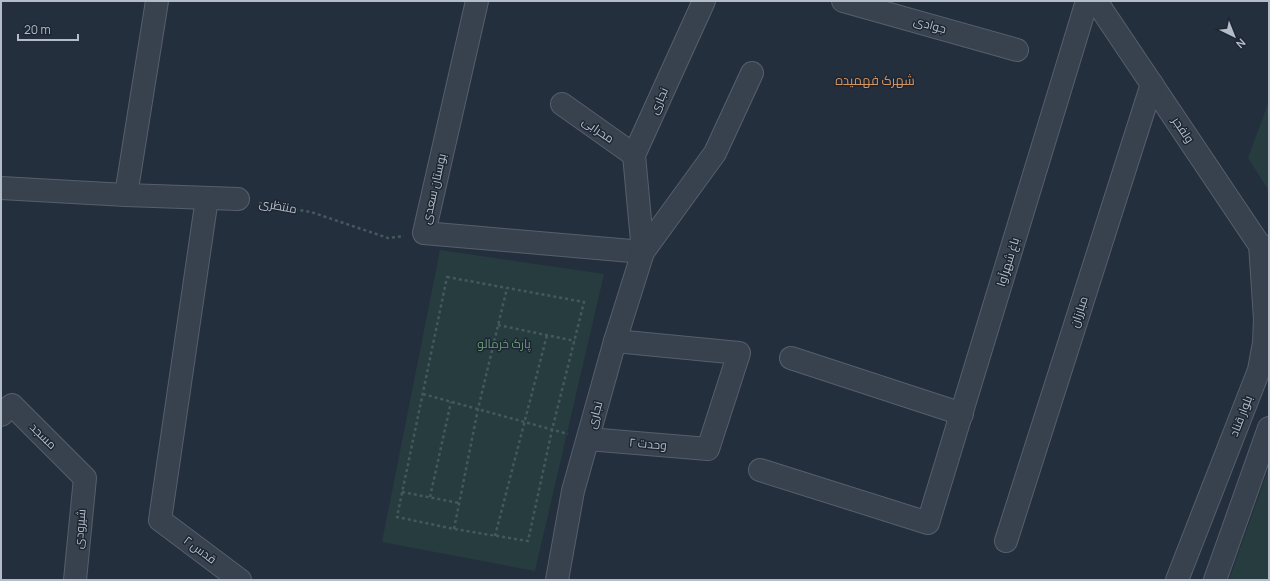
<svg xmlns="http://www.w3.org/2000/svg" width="1270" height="581" viewBox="0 0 1270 581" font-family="Manrope,Cairo,sans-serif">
<rect width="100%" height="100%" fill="#242f3e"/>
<g fill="#263c3f">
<polygon points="1269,101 1269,191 1248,158"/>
<polygon points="440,250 604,274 535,571 382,542"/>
<polygon points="1269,467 1269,580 1229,580"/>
</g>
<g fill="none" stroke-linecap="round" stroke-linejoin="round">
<defs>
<g id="minor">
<polyline points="477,1 424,233 643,252"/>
<polyline points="843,1 1017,50"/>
<polyline points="1096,1 1267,256"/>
<polyline points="562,104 634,155"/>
<polyline points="1,188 126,195 238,199"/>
<polyline points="126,195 157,1"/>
<polyline points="207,198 160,520 240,580"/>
<polyline points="643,252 634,155 704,1"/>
<polyline points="791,358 962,414"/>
<polyline points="1,415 12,405 85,478 75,580"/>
<polyline points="588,439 708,449 739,353 615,341"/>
<polyline points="760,470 928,523 1087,1"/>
<polyline points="1006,541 1152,84"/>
<polyline points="557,580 573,491 615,341 643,252 715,153 752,73"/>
<polyline points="1177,580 1259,370 1264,343 1265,319 1260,244"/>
<polyline points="1215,580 1269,428"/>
</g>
</defs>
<use href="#minor" stroke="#565f6c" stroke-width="24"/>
<g stroke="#44595c" stroke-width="2.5" stroke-dasharray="3 3" stroke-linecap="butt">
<polyline points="259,203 311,212 388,238 404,236"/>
<polygon points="447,277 584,302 552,430 528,541 454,529 397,517"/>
<polyline points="498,325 575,341"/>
<polyline points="423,394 568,434"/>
<polyline points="402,492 459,503"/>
<polyline points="430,497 451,402"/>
<polyline points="454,529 478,409 507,288"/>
<polyline points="495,536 547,335"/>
</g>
<use href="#minor" stroke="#38414e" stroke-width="22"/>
</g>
<g text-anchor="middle" stroke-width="3" stroke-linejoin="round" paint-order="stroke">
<g font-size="12" fill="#b4bcc9" stroke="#1d2633">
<text transform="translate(930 25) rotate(16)" y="4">جوادی</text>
<text transform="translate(659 101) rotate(-66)" y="4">نجاری</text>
<text transform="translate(598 130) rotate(35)" y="4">محرابی</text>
<text transform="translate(1183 130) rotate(56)" y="4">ولفجر</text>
<text transform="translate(434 189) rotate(-77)" y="4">بوستان سعدی</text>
<text transform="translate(278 206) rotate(10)" y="4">منتظری</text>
<text transform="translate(1008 262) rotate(-73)" y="4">باغ شهرآوا</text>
<text transform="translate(1079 312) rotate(-72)" y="4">مبارزان</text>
<text transform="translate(595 415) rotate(-75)" y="4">نجاری</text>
<text transform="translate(1241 416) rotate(-69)" y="4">بلوار قناد</text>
<text transform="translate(43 436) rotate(45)" y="4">مسجد</text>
<text transform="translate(648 444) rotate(5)" y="4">وحدت ۲</text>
<text transform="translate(80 529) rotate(-85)" y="4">شیرودی</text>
<text transform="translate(200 550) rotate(37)" y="4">قدس ۲</text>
</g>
<g font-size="12" fill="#6b9a76" stroke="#1d2633">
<text x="504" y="348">پارک خرمالو</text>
</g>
<g font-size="13" fill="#d59563" stroke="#1d2633">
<text x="875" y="85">شهرک فهمیده</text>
</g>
</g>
<rect width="1270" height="581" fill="none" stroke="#b4bcc9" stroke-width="4"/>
<g transform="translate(1234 36) rotate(137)" stroke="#1d2633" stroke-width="3" paint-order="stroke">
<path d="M0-3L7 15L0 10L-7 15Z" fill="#b4bcc9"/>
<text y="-6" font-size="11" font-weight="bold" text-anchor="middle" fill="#b4bcc9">N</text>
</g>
<path d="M18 34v6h60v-6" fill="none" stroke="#b4bcc9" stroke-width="2"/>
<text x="24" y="34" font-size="12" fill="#b4bcc9" stroke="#1d2633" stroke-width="3" paint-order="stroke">20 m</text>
</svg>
